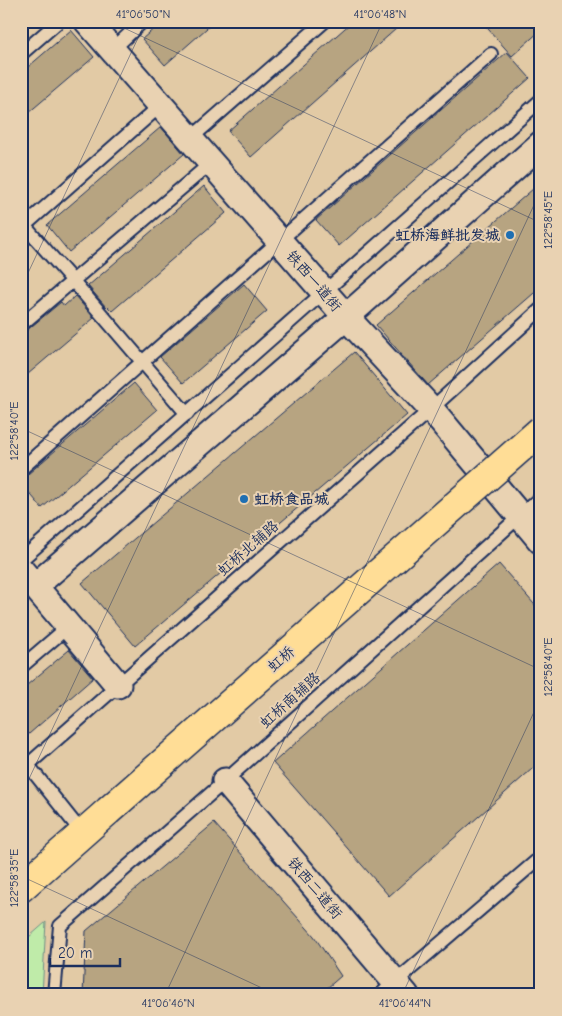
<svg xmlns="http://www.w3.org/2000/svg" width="562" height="1016" viewBox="0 0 562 1016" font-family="'Comic Neue','LXGW WenKai TC',sans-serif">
<rect width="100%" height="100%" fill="#e2caa5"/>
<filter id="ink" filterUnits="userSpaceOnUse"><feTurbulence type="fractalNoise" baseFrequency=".02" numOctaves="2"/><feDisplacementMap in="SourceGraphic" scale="10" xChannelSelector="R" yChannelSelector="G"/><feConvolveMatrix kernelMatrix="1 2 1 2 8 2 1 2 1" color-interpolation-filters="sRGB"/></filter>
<g filter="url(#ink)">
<polygon fill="#bfeba9" stroke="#6d8d84" points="46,922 42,995 21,995 21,944"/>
<g fill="#b7a481" stroke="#1b2f5e">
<polygon points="163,21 215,21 165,65 142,39"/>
<polygon points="353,21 405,21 251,157 228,131"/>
<polygon points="481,21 541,21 541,30 512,56"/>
<polygon points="71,30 94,57 21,119 21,73"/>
<polygon points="507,52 530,78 339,246 316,220"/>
<polygon points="161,127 184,154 69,252 47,225"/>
<polygon points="541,182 541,287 428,385 376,325"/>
<polygon points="204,186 226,213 112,311 107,306 106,307 88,286"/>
<polygon points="244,284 267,311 183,383 160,357"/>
<polygon points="75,296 94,318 21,380 21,333 26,331 61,302 64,306"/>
<polygon points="354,352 407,415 135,646 82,583"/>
<polygon points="134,383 157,410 42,508 21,483 21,480"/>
<polygon points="499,564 541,612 541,761 389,896 273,763"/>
<polygon points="69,650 93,678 21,741 21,690"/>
<polygon points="214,823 314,936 341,976 319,995 83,995 86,931"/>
</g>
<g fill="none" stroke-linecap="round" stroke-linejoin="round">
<defs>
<g id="lane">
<polyline points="112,50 143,21"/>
<polyline points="21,54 59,21"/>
<polyline points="190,139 325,21"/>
<polyline points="21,222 73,281 187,414"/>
<polyline points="24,226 161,105"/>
<polyline points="21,325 211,163"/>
<polyline points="21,469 491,54"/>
<polyline points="21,560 541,100"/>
<polyline points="21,667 69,626"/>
<polyline points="28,765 83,834"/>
<polyline points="21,771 431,409 541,309"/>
<polyline points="54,995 60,926 225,781 541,497"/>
<polyline points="380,995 541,857"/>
</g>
<g id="street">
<polyline points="87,21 346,317 431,409 541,541"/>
<polyline points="21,570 118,685"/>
<polyline points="35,586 346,317 541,144"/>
<polyline points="225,781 406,995"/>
</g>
<polyline id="primary" points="21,888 108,811"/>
</defs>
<use href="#lane" stroke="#1b2f5e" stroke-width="16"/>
<use href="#street" stroke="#1b2f5e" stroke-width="29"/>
<use href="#primary" stroke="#1b2f5e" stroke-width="31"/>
<use href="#lane" stroke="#e9d2b2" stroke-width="12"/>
<use href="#street" stroke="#e9d2b2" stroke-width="25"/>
<use href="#primary" stroke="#ffdd96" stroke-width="28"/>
<defs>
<polyline id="primary-bridge" points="108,811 541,430"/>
</defs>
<use href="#primary-bridge" stroke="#1b2f5e" stroke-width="31" stroke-linecap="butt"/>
<use href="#primary-bridge" stroke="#ffdd96" stroke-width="28"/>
</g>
</g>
<path fill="none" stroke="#1b2f5e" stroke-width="1" stroke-opacity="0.45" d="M109,21L541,223M21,288L146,21M21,428L541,670M21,796L383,21M21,876L277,995M165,995L541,190M402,995L541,697"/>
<g fill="#1f6fb2" stroke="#e9d2b2" stroke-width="2">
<circle cx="510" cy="235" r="5"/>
<circle cx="244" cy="499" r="5"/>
</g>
<g text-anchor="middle" stroke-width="4" stroke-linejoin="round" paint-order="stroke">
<g font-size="15" font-weight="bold" fill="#1b2f5e" stroke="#e9d2b2" text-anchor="end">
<text x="500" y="240">虹桥海鲜批发城</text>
<text x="254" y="504" text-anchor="start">虹桥食品城</text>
</g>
<g font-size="15" fill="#1b2f5e" stroke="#e9d2b2">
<text transform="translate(314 281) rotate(49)" y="5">铁西一道街</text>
<text transform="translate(248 548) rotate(-41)" y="5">虹桥北辅路</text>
<text transform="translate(281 659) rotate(-41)" y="5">虹桥</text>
<text transform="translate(290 700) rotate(-42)" y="5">虹桥南辅路</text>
<text transform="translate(315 888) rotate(50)" y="5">铁西二道街</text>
</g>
</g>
<rect width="562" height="1016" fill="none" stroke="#e9d2b2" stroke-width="55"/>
<path d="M50 958v8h70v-8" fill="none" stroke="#1b2f5e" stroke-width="2.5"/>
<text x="58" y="958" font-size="15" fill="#1b2f5e" stroke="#e9d2b2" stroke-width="4" paint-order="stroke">20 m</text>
<rect x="28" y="28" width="506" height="960" fill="none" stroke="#1b2f5e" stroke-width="2"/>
<g font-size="12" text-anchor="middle" fill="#1b2f5e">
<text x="143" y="18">41°06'50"N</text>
<text x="380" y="18">41°06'48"N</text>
<text transform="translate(548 220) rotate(-90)" y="4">122°58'45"E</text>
<text transform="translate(14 431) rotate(-90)" y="4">122°58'40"E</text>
<text transform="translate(548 667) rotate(-90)" y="4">122°58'40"E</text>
<text transform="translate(14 878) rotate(-90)" y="4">122°58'35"E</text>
<text x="168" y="1007">41°06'46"N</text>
<text x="405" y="1007">41°06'44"N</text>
</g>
</svg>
